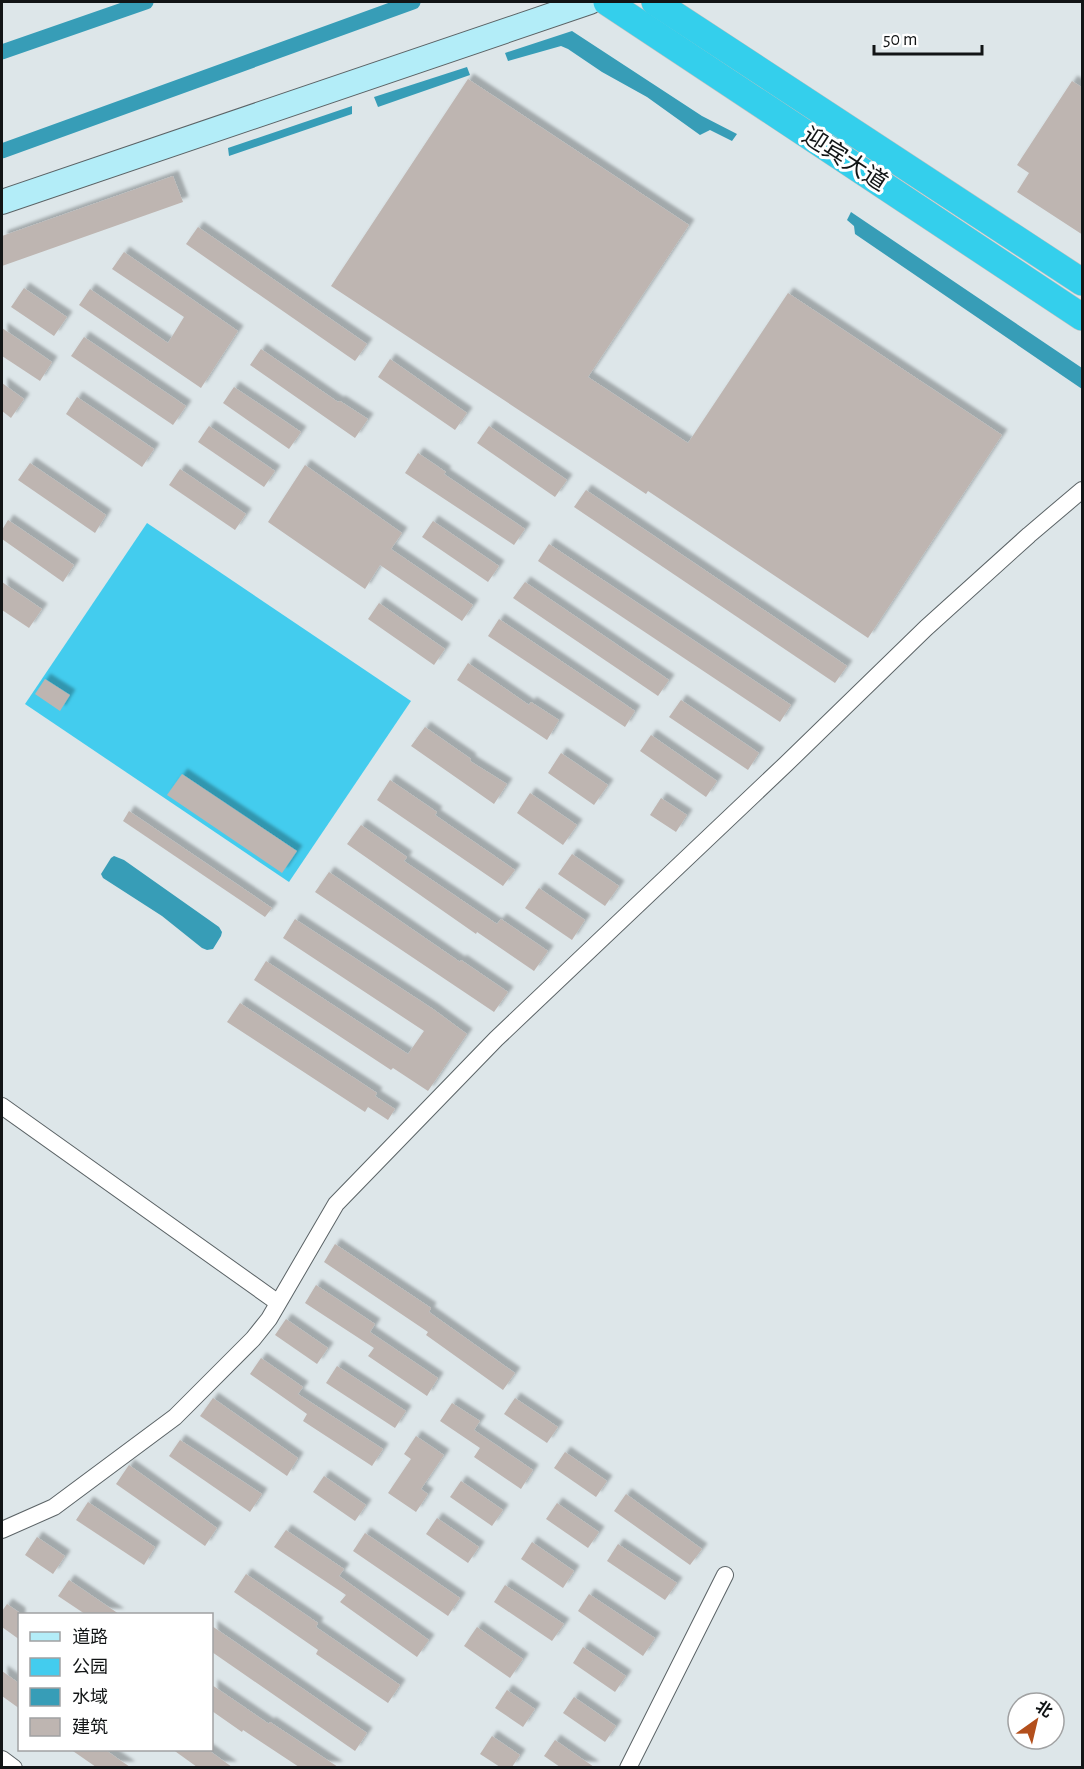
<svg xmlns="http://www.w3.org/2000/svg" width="1084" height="1769" viewBox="0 0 1084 1769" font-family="'Alegreya Sans','Noto Sans SC',sans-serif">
<defs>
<filter id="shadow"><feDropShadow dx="5.5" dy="-5.5" stdDeviation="1.5" flood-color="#0004"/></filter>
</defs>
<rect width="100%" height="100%" fill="#dde6e9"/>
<polygon fill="#43ccee" points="147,523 411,701 289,882 25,704"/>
<g fill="#379db7">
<polygon points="572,31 702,116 737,134 732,141 710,130 700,135 647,97 602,72 568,49 561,46 508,61 505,53"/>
<polygon points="467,67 470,75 378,107 374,97"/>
<polygon points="352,106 352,114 229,156 228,148"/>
<polygon points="851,212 1082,368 1082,389 855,234 854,226 847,220"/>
<polygon points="114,856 124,860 219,927 222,932 221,936 213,949 207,950 202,948 162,916 103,878 101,874 111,858"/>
</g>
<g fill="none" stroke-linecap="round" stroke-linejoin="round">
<g stroke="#379db7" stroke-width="15">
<polyline points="2,52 146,2"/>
<polyline points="2,151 413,2"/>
</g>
</g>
<g fill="#beb5b1" filter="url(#shadow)">
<polygon points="468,79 689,225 588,377 688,443 788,293 1002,435 868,638 648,491 646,494 331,286"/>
<polygon points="1072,81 1083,88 1083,235 1017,192 1029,173 1017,165"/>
<polygon points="173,176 183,202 2,266 2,236"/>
<polygon points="198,227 367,344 355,361 186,244"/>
<polygon points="124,252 238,331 201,388 79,305 90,289 168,343 184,317 112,269"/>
<polygon points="24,288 67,317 54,336 11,307"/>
<polygon points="2,328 52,362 40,381 2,356"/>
<polygon points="84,337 186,406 173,425 71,356"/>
<polygon points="261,349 338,402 340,401 368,419 355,438 250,365"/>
<polygon points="390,359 467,413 455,430 378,377"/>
<polygon points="2,383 24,399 11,418 2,411"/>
<polygon points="234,387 301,432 289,449 223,403"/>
<polygon points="77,397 154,449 142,467 66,414"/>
<polygon points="209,426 275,471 264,487 198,442"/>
<polygon points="489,426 567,480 555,497 477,443"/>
<polygon points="418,453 446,472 444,474 525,529 514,545 405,473"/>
<polygon points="30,463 106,515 95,533 18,480"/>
<polygon points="305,465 402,533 391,549 473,605 462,621 380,565 365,589 268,522"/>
<polygon points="180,469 246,514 235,530 169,485"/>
<polygon points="586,490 847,666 835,683 574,507"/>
<polygon points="8,520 74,565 63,582 2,539 2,530"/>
<polygon points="433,521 499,566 488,582 422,537"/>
<polygon points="549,544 791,705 780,722 538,561"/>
<polygon points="2,582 42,609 29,628 2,610"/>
<polygon points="525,582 669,680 658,696 513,598"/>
<polygon points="379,603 445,649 434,665 368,619"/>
<polygon points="499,619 635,711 625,727 488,636"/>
<polygon points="468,663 529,705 531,702 559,720 547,740 457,680"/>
<polygon points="45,679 70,695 60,711 35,694"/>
<polygon points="681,700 759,753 748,770 669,717"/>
<polygon points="425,727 471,759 470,761 507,784 494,804 411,746"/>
<polygon points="651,735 717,781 706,797 640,751"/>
<polygon points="561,753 608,785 594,805 548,773"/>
<polygon points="182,774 297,851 282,873 167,795"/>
<polygon points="390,780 437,812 435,815 515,870 503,886 377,800"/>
<polygon points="530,793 577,825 563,845 517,813"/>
<polygon points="661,798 687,815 676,832 650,815"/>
<polygon points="129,811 272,908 265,917 123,821"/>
<polygon points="361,825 407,857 404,861 497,924 501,919 548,951 534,971 477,932 476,934 347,844"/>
<polygon points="572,854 619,886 605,906 558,874"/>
<polygon points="329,872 460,962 461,960 508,992 494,1012 315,892"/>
<polygon points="539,888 585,920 572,940 525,908"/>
<polygon points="295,919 433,1009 467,1034 428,1091 393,1068 391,1070 254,980 266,961 408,1054 424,1031 283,938"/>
<polygon points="240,1003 377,1093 375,1096 395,1109 388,1120 368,1107 365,1112 227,1022"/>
<polygon points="335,1244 431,1308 429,1312 515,1373 503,1390 426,1335 428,1332 324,1262"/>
<polygon points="316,1285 375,1324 370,1332 438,1378 427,1396 368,1356 374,1348 305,1303"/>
<polygon points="286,1319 328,1348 317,1364 275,1335"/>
<polygon points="261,1358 303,1387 298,1394 383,1449 372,1466 303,1421 307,1414 250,1374"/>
<polygon points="337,1366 406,1411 395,1428 326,1383"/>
<polygon points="213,1398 298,1458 287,1476 200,1416"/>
<polygon points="515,1398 558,1427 547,1443 504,1414"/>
<polygon points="452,1403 480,1421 474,1430 533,1470 521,1489 474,1457 480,1448 440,1421"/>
<polygon points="416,1436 444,1455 421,1489 428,1494 416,1512 388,1493 411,1459 404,1454"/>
<polygon points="180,1440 262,1494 250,1512 169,1456"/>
<polygon points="565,1452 607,1481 596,1497 554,1468"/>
<polygon points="129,1465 217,1528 205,1546 116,1484"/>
<polygon points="324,1476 366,1505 355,1521 313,1492"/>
<polygon points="461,1481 503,1510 492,1526 450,1497"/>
<polygon points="626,1494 702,1549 690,1565 614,1511"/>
<polygon points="88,1502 155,1547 144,1565 76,1520"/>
<polygon points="557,1503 599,1532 588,1548 546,1519"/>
<polygon points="437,1518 479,1547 468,1563 426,1534"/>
<polygon points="286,1530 344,1569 339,1576 429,1640 417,1657 340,1602 346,1595 274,1547"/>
<polygon points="365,1533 460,1598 448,1616 353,1551"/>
<polygon points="37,1537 65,1556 53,1574 25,1555"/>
<polygon points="532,1542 574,1571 563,1588 521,1559"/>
<polygon points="618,1544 677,1583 665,1600 607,1561"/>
<polygon points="246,1574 318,1623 316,1627 400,1685 388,1703 316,1654 318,1650 234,1592"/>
<polygon points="69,1580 119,1614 85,1614 58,1596"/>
<polygon points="505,1585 564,1624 552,1641 494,1602"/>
<polygon points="589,1594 655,1638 643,1656 578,1611"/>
<polygon points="7,1604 20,1613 20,1640 2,1627 2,1611"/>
<polygon points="212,1626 367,1733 355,1751 212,1652"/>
<polygon points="477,1627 523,1659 510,1678 464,1646"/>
<polygon points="583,1647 626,1676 615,1692 573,1663"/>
<polygon points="2,1671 20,1684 20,1709 2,1696"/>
<polygon points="212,1685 269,1724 270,1722 338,1767 299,1767 243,1730 242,1732 212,1711"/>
<polygon points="507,1690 535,1709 523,1727 495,1708"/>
<polygon points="574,1697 616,1726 605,1742 563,1713"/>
<polygon points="492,1736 520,1755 512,1767 500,1767 480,1754"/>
<polygon points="555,1740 594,1767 560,1767 544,1756"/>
<polygon points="70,1749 104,1749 130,1767 96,1767"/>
<polygon points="172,1749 207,1749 232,1767 197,1767"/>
</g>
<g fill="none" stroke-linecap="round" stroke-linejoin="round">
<defs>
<g id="minor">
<polyline points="2,1106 277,1302"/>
<polyline points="2,1530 54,1507 175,1417 253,1339 269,1319 336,1204 496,1039 786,764 926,628 1029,535 1082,490"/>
<polyline points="2,1759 14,1768"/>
<polyline points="628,1768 725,1575"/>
</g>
<polyline id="secondary" points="2,202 590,2"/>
<g id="trunk">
<polyline points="607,2 1082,317"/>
<polyline points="655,2 1082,282"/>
</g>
</defs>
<use href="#minor" stroke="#5b6366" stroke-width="18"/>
<use href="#secondary" stroke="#5b6366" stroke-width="26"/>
<use href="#trunk" stroke="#c1c2c2" stroke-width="28"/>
<use href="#minor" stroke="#fff" stroke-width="16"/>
<use href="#secondary" stroke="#b3edf8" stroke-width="24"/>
<use href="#trunk" stroke="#34cfec" stroke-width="27"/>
</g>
<g text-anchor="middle" stroke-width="6" stroke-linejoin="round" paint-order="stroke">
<g font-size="24" fill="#121516" stroke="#fff">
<text transform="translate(845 159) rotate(33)" y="8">迎宾大道</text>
</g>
</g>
<rect width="1084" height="1769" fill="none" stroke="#121516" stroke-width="6"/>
<rect x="18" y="1613" width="195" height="138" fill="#ffffff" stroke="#a0a1a2" stroke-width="1.5"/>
<rect x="30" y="1632" width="30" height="9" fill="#b3edf8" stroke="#a0a1a2" stroke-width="1.5"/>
<text x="72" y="1643" font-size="18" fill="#121516">道路</text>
<rect x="30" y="1658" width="30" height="18" fill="#43ccee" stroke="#a0a1a2" stroke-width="1.5"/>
<text x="72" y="1673" font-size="18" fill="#121516">公园</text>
<rect x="30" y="1688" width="30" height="18" fill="#379db7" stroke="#a0a1a2" stroke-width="1.5"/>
<text x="72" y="1703" font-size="18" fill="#121516">水域</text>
<rect x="30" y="1718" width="30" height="18" fill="#beb5b1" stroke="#a0a1a2" stroke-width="1.5"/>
<text x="72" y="1733" font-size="18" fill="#121516">建筑</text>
<g transform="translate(1036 1721) rotate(34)"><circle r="28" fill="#ffffff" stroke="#a0a1a2" stroke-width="1.5"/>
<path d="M0-4.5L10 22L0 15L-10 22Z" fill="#b34f1c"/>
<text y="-9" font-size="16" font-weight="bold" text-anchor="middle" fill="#121516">北</text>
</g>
<path d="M874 45v9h108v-9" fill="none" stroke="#121516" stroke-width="3"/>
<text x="883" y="45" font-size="18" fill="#121516" stroke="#ffffff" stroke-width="4.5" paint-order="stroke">50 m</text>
</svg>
